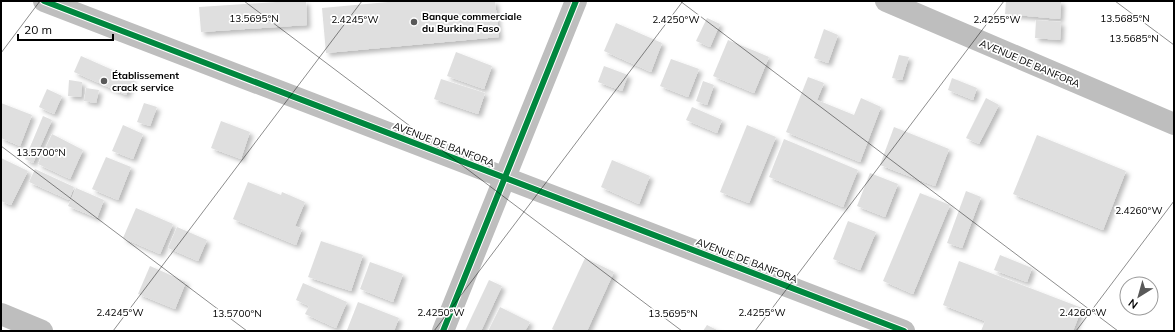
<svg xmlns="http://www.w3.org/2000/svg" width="1175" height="332" viewBox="0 0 1175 332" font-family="Mulish,sans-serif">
<defs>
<filter id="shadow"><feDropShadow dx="3.5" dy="3.5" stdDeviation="2" flood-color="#0004"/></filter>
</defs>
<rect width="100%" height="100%" fill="#fff"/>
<g fill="#dfdfdf" filter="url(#shadow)">
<polygon points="291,1 306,1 307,25 201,32 199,7"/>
<polygon points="399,1 495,1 499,37 326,53 322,8"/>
<polygon points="1006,1 1061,1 1060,19 1005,14"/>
<polygon points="707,18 720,24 710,47 696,41"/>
<polygon points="1036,20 1061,22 1060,40 1035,38"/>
<polygon points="616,23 662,43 651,72 604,51"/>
<polygon points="824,29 838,35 828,63 814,58"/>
<polygon points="728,40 769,57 754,93 713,76"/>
<polygon points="456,52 492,66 484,89 447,76"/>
<polygon points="899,55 909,57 902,80 892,78"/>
<polygon points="81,56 133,79 126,95 74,72"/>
<polygon points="671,59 699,69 688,97 660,86"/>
<polygon points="604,66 628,75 622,91 598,82"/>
<polygon points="808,77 824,83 817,100 854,115 861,98 881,107 860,162 786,132"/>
<polygon points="952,78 977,88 973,100 948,90"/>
<polygon points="441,79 485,93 478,114 434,99"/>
<polygon points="69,80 82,82 81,97 68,96"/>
<polygon points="703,81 714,85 707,105 696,101"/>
<polygon points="86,88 99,90 96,103 84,101"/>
<polygon points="47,89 62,96 54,114 39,107"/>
<polygon points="986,98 999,105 979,144 966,138"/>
<polygon points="1,103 32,115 20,146 1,138"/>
<polygon points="144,103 157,107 150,126 137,122"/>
<polygon points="692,107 722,120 717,133 686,120"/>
<polygon points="43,116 52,120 33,163 25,159"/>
<polygon points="221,121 250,132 241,159 211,148"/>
<polygon points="123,125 143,134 133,159 112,151"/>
<polygon points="747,125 776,137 749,203 720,192"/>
<polygon points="894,127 949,149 935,186 880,165"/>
<polygon points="52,134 83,150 70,179 38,164"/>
<polygon points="1037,135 1126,171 1103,230 1013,194"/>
<polygon points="784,139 858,170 843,207 769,177"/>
<polygon points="106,157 131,167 118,200 92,189"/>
<polygon points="1,158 28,171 11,205 1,201"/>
<polygon points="612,160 650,176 639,204 601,187"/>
<polygon points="35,169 74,187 69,200 29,182"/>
<polygon points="870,173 898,184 885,217 857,206"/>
<polygon points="248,182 281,195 282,192 305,202 295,226 302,229 296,245 233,219"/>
<polygon points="76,188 104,200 97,218 68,206"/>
<polygon points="966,191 981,197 962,248 947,243"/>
<polygon points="920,193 950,205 913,294 883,281"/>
<polygon points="136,208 173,224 160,254 123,238"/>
<polygon points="848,221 876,232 860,270 833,259"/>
<polygon points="177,227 207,240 198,261 168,248"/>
<polygon points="321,241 363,255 351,291 308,277"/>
<polygon points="1000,255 1032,268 1027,282 994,270"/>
<polygon points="585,258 614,272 587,331 556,331 552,329"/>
<polygon points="959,261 1082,308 1073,331 981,331 985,321 943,305"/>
<polygon points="370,262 403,274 393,302 360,289"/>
<polygon points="150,266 186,282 175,309 138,294"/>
<polygon points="489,280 502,286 481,331 465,331"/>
<polygon points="303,283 347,302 336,328 305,314 309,306 296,300"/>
<polygon points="358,302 399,318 394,331 347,330"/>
<polygon points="500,307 530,322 525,331 488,331"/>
<polygon points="707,325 719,331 703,331"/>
</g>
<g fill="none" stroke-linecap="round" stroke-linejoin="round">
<g stroke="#bebebe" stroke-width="22">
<polyline points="44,1 904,331"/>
<polyline points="886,1 1174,124"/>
<polyline points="1,314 42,331"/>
<polyline points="443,331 576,1"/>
</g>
<defs>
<g id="cycleway">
<polyline points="44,1 904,331"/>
<polyline points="443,331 576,1"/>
</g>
</defs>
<use href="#cycleway" stroke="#fff" stroke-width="8"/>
<use href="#cycleway" stroke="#00873e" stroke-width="6"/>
</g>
<path fill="none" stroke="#000" stroke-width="1" stroke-opacity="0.45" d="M244,1L682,331M680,1L1118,331M1115,1L1174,45M1,53L40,1M1,146L247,331M113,331L362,1M434,331L683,1M755,331L1004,1M1076,331L1174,201"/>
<g fill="#595959" stroke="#fff" stroke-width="1.5">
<circle cx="414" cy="22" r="4"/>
<circle cx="104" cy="81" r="4"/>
</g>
<g text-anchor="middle" stroke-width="3.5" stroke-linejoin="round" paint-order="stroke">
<g font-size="10" font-weight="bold" fill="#000" stroke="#fff" text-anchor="start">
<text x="422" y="20">Banque commerciale<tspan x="422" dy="12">du Burkina Faso</tspan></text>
<text x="112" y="79">Établissement<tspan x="112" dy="12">crack service</tspan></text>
</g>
<g font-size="10" fill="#000" stroke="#fff">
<text transform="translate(1030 63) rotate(23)" y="4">AVENUE DE BANFORA</text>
<text transform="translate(444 144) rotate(21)" y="4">AVENUE DE BANFORA</text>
<text transform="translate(747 260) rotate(21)" y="4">AVENUE DE BANFORA</text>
</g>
</g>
<g font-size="10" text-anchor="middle" fill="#000" stroke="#fff" stroke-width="3.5" stroke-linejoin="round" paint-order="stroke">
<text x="254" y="22">13.5695°N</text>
<text x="1125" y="22">13.5685°N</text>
<text x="355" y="23">2.4245°W</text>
<text x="676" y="23">2.4250°W</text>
<text x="997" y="23">2.4255°W</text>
<text x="1134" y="42">13.5685°N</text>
<text x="41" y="156">13.5700°N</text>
<text x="1139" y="214">2.4260°W</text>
<text x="120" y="316">2.4245°W</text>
<text x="441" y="316">2.4250°W</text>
<text x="762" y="316">2.4255°W</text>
<text x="1083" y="316">2.4260°W</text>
<text x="237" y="317">13.5700°N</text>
<text x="673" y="317">13.5695°N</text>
</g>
<rect width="1175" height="332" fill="none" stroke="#000000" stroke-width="4"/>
<g transform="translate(1139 296) rotate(217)"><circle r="19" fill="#ffffff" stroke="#999999"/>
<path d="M0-3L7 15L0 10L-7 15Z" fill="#595959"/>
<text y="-6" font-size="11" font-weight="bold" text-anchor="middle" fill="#000000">N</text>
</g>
<path d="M18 34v6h95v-6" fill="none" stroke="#000000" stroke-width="2"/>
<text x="24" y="34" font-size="12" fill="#000000" stroke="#ffffff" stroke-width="3" paint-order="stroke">20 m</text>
</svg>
